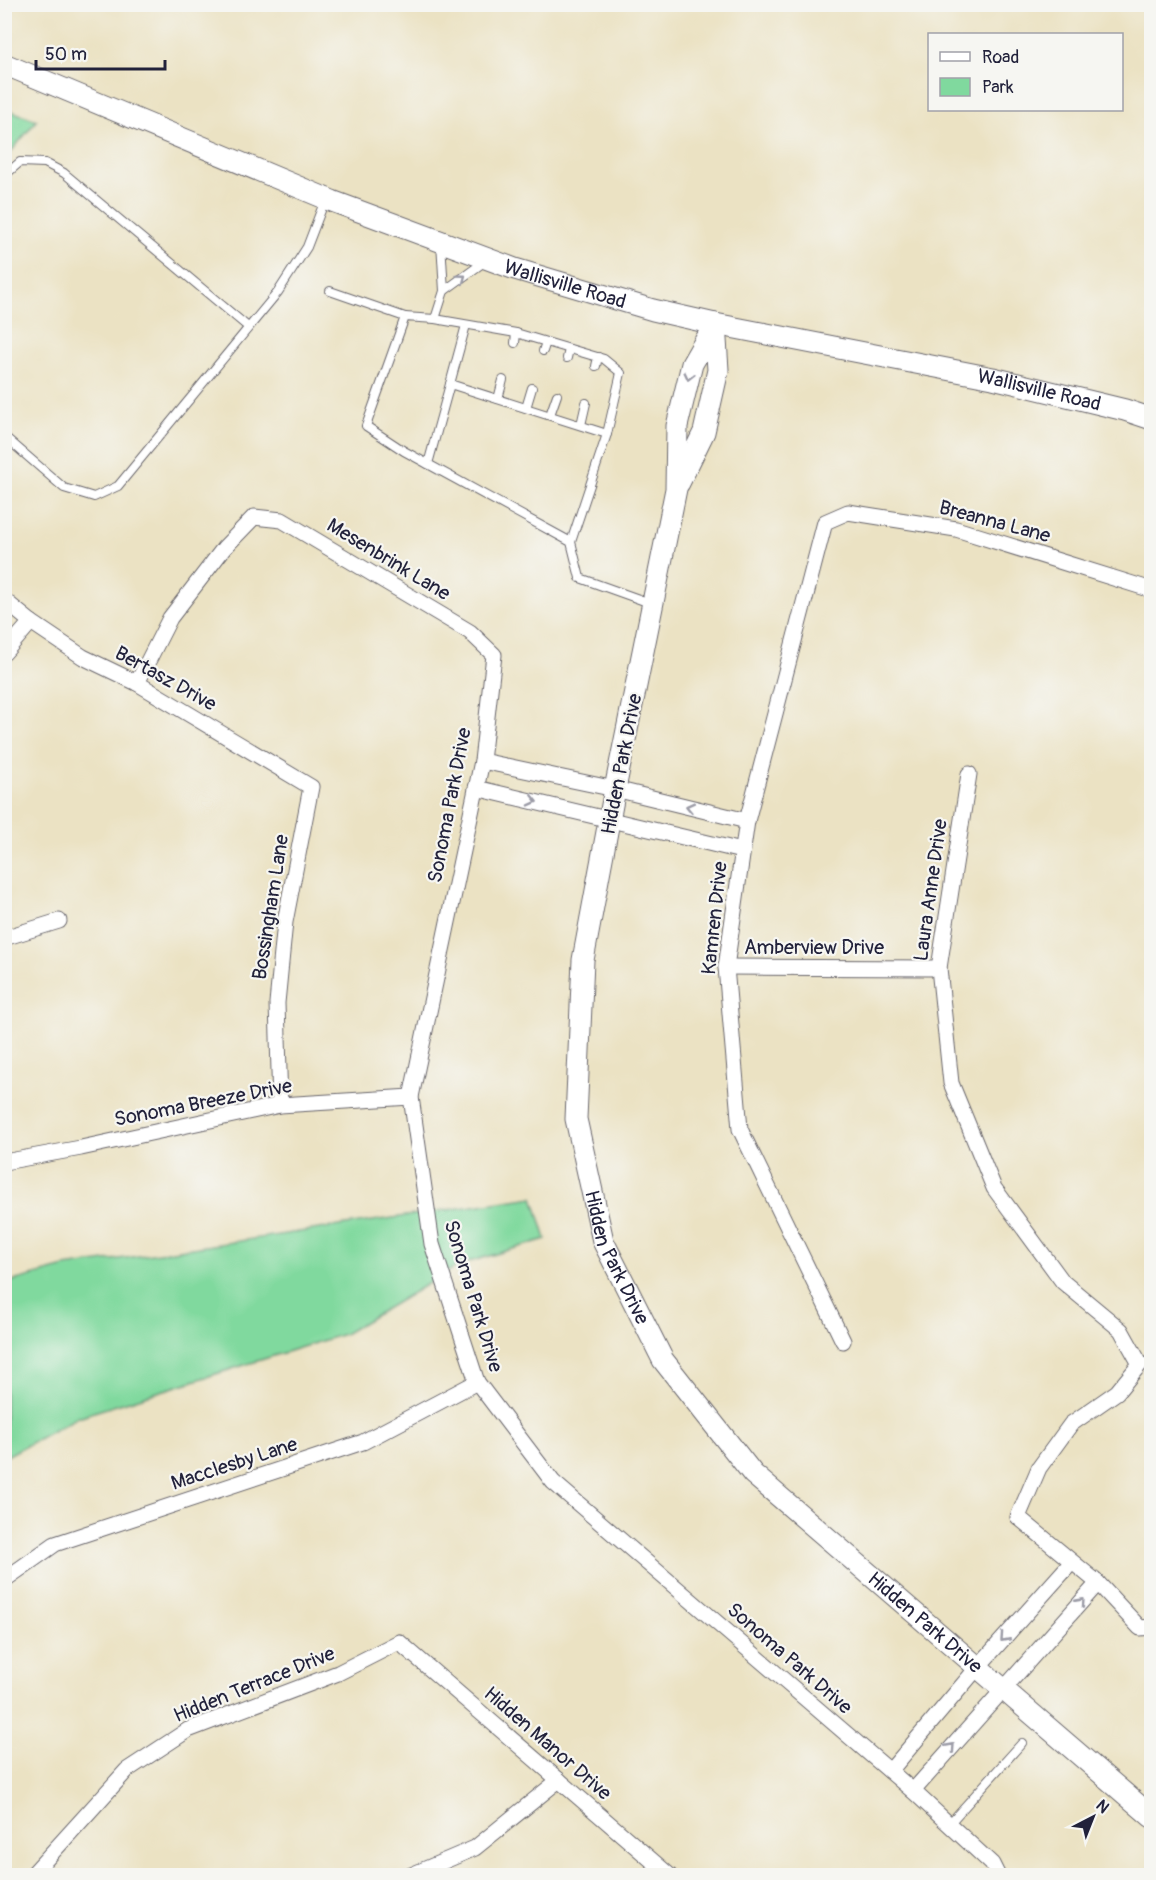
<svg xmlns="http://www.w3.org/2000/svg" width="1156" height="1880" viewBox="0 0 1156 1880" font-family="Pangolin,sans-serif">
<rect width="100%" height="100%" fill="#f6f6f2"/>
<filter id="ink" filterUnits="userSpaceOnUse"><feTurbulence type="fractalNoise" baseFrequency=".0167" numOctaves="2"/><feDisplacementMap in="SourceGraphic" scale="12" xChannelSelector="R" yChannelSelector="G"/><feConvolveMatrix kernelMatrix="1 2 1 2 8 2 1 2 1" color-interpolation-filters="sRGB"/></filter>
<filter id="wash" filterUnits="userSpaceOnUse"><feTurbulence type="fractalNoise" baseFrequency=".008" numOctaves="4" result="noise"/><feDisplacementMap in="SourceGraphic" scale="24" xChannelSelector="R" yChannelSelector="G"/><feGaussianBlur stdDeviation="1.35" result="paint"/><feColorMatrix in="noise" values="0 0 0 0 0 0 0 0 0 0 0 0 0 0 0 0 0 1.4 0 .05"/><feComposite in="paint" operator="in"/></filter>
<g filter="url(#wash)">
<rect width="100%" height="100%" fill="#ebe2c3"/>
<g fill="#80d99e" stroke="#517e6c" stroke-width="1.5">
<polygon points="5,109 37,120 5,159 4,109"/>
<polygon points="533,1197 546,1239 459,1265 344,1334 78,1417 5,1457 5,1283 65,1267"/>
</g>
</g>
<g filter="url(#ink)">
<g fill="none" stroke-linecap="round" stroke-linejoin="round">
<defs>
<g id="lane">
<polyline points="4,176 20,162 45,163 64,173 248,327"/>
<polyline points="441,242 444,291 484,262"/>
<polyline points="330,291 405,317"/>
<polyline points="435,319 444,291"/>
<polyline points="515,343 516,333"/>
<polyline points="543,351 546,342"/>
<polyline points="567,358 569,349"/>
<polyline points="596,366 598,357"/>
<polyline points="450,384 466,325"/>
<polyline points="498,399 503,380"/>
<polyline points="526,408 532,388"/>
<polyline points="550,415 557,395"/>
<polyline points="581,425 586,403"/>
<polyline points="4,436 64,488 94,497 118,486 278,292 307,247 325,200"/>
<polyline points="428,464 450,384 607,434"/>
<polyline points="571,542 607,434 621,373 604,359 516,333 435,319 405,317 366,426 404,451 571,542 580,578 650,603"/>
<polyline points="949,1824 1022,1743"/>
</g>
<g id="street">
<polyline points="4,600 31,622 83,657 137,683 311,787 285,922 277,1003 280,1105"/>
<polyline points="4,653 31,622"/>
<polyline points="137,683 170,618 224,548 254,517 282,520 470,632 494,655 482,761 411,1097 432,1244 477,1382 553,1482 913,1791 992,1864 998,1876"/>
<polyline points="482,761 615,789 747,821"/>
<polyline points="969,774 939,968 951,1083 994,1188 1063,1282 1121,1330 1140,1364 1117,1392 1071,1424 1039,1468 1018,1517 1098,1583 1140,1628 1152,1627"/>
<polyline points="476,788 742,851"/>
<polyline points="4,938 59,921"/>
<polyline points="726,967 939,968"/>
<polyline points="4,1162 81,1148 280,1105 411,1097"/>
<polyline points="843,1341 740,1129 726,967 747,821 825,522 848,512 956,529 1152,590"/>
<polyline points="4,1580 55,1544 363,1442 477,1382"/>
<polyline points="890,1771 977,1668 1071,1563"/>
<polyline points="913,1791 1098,1583"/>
<polyline points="31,1876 127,1770 188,1730 338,1673 399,1642 670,1876"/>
<polyline points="409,1876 475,1848 559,1780"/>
</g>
<g id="secondary">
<path id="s1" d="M4,64L332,201L515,269L653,310L715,324L993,378L1125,410L1152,419"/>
<path id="s2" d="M715,324L692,364L677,426L676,489L615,789L583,960L576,1119L603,1241L663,1360L753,1474L1152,1817"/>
<polyline points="679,483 704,432 718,370 715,324"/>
</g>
</defs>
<use href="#lane" stroke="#68656b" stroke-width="10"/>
<use href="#street" stroke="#68656b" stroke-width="17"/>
<use href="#secondary" stroke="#68656b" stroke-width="23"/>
<use href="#lane" stroke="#fff" stroke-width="8"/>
<use href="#street" stroke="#fff" stroke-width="15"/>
<use href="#secondary" stroke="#fff" stroke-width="21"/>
</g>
<defs><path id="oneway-chevron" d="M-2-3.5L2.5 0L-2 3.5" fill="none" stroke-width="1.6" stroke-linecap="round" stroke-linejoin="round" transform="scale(1.5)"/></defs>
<g stroke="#9c9ca7">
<use href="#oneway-chevron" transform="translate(462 278) rotate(-37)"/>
<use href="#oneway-chevron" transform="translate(689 376) rotate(103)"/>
<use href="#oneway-chevron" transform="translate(533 801) rotate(13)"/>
<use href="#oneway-chevron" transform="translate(690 807) rotate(-167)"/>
<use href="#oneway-chevron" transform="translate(1081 1602) rotate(-48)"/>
<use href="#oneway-chevron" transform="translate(1004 1638) rotate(132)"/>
<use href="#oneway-chevron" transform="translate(951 1747) rotate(-48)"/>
</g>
</g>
<g text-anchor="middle" stroke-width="4.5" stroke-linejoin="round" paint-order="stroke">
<g font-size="20" fill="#22223b" stroke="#f6f6f2">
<text dy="7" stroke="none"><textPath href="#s1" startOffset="603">Wallisville Road</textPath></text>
<text dy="7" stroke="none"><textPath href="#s1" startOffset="1089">Wallisville Road</textPath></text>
<text transform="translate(995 521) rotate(15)" y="7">Breanna Lane</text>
<text transform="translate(389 559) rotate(31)" y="7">Mesenbrink Lane</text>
<text transform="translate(166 678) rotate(29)" y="7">Bertasz Drive</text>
<text transform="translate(621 764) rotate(-79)" y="7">Hidden Park Drive</text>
<text transform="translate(449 805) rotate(-79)" y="7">Sonoma Park Drive</text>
<text transform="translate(930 890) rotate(-82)" y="7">Laura Anne Drive</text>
<text transform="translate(270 907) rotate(-81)" y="7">Bossingham Lane</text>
<text transform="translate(714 918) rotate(-84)" y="7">Kamren Drive</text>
<text x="814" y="954">Amberview Drive</text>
<text transform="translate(203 1102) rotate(-11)" y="7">Sonoma Breeze Drive</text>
<text dy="7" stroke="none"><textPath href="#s2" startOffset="957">Hidden Park Drive</textPath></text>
<text transform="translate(474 1296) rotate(73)" y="7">Sonoma Park Drive</text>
<text transform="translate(234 1463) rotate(-18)" y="7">Macclesby Lane</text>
<text dy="7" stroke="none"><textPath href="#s2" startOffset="1443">Hidden Park Drive</textPath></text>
<text transform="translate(790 1658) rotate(41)" y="7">Sonoma Park Drive</text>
<text transform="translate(254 1684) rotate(-22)" y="7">Hidden Terrace Drive</text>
<text transform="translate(548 1743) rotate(41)" y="7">Hidden Manor Drive</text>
</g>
</g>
<rect width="1156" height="1880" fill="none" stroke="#f6f6f2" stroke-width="24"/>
<rect x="928" y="33" width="195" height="78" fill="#f6f6f2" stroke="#a1a1a9" stroke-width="1.5"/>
<rect x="940" y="52" width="30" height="9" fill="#ffffff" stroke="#a1a1a9" stroke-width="1.5"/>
<text x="982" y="63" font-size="18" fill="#22223b">Road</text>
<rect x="940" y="78" width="30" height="18" fill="#80d99e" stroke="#a1a1a9" stroke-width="1.5"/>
<text x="982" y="93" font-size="18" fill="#22223b">Park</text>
<g transform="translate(1093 1817) rotate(42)" stroke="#f6f6f2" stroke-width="4.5" paint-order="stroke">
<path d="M0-4.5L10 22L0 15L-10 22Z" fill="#22223b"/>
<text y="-9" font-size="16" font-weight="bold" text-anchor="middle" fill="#22223b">N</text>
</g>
<path d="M36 60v9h129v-9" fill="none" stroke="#22223b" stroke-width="3"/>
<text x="45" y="60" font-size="18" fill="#22223b" stroke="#f6f6f2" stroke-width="4.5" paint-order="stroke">50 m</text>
</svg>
